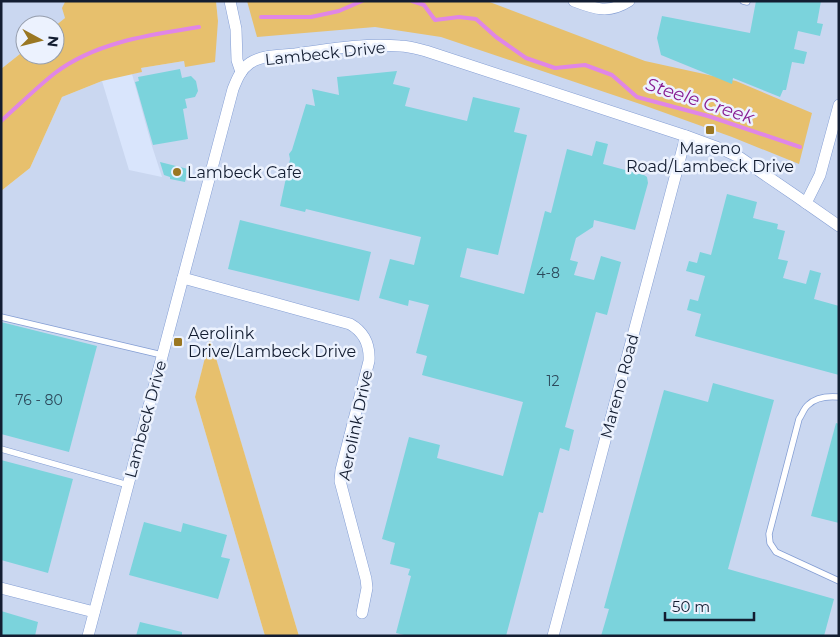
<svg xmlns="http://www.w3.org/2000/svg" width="840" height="637" viewBox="0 0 840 637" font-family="Montserrat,sans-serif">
<rect width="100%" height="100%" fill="#d9e5fc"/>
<g fill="#cad7f0">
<polygon points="1,1 72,1 65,2 65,18 55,26 55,25 25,25 25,50 1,69"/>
<polygon points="216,1 839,1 839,636 299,636 210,339 195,397 265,636 1,636 1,191 30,168 62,97 102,81 129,170 162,177 151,143 132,74 141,72 141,68 184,61 185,66 218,21"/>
</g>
<g fill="#e7c06d">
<polygon points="216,1 218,21 215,62 185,67 184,61 141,68 142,72 102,81 62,97 30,168 1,191 1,69 25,50 25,55 55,55 55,26 65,18 62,8 65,2"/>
<polygon points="247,1 487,1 645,61 736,81 812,113 799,164 732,137 643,105 441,37 375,27 257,37"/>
<polygon points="210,338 299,636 265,636 195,397"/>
</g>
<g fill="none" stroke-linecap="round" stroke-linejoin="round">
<g stroke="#e086e6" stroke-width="4">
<polyline points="412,1 424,5 435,20 459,17 476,19 496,37 526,58 555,68 585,65 612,75 637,97 708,116 800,147"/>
<polyline points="261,17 311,17 339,11 362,1"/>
<path d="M1,121C19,105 36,88 55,73C96,42 149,35 199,27"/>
</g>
</g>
<g fill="#7bd3dc">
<polygon points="756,1 821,1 817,23 823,24 820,36 798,31 794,49 807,52 804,64 792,62 786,90 783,90 780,97 733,78 732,84 661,55 657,38 662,16 750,33"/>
<polygon points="180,69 182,78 191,76 196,81 198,91 195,97 185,99 187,108 183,109 188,139 153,145 135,82 139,81 138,77"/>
<polygon points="397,71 393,84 410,88 405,106 467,121 473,97 520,108 514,132 527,135 498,255 467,248 460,277 524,294 545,211 551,213 567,149 592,156 596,141 608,144 603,164 644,175 647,177 648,183 635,230 594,220 593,227 576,238 570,260 578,262 574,275 594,280 601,256 621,262 607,315 596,312 565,427 574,430 569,451 560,448 543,513 539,512 506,636 408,636 396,633 411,576 408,575 410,569 390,564 395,543 382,539 409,437 440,445 437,458 503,476 523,402 422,375 427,356 416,353 429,305 409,300 408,306 379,298 390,259 414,265 421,237 306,209 305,212 280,206 290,159 289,154 292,150 306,104 315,106 312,89 339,95 337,77"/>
<polygon points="160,162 188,169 185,182 170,179 170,177 164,175"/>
<polygon points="727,194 757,202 753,218 778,224 777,229 785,231 778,259 788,261 783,278 806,284 810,270 821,273 814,299 839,306 839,375 695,336 701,314 687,310 690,299 698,301 705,276 686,271 689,261 697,263 700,252 711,255"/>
<polygon points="240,220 371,252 359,301 228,269"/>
<polygon points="1,322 97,346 69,452 1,434"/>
<polygon points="713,383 774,400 728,569 834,599 824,636 601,636 609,609 604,608 664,390 708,402"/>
<polygon points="836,423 839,424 839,523 811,516"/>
<polygon points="1,460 73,479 48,573 1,560"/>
<polygon points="144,522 181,532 183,523 227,535 221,557 230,559 218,599 129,575"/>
<polygon points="1,611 38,622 35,636 1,636"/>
<polygon points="140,622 182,632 182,636 136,636"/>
</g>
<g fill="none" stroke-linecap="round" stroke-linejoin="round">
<defs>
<g id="lane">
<polyline points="743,1 747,2"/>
<polyline points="1,317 162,355"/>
<path d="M839,397C828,396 816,397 808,405C804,408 802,415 799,419L769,534L770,543L776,552L839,581"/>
<polyline points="1,449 128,485"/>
</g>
<g id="street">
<polyline points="230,1 236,29 237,60 241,72"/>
<path d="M574,1C595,9 609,14 629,1"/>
<polyline points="806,203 820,175 839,105"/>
<path d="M183,278L350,324C364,332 370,345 369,361L341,470L340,481L366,579L367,588L362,613"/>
<polyline points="1,588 94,612"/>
<path d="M88,636L233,89C237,79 241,69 250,63C262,55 281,55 295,54C330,49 365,43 400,46C409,46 418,49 426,51L686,136L724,150L739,157L796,196L839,226"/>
<polyline points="553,636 686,136"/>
</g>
</defs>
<use href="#lane" stroke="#849ed4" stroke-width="7"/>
<use href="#street" stroke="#849ed4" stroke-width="12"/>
<use href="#lane" stroke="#fff" stroke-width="5.5"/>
<use href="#street" stroke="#fff" stroke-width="11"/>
</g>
<g fill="#9a7722" stroke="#ecf2fe" stroke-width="2">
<rect x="705" y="125" width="10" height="10" rx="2.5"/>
<circle cx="177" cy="172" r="5"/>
<rect x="173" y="337" width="10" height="10" rx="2.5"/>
</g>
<g text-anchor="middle" stroke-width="5" stroke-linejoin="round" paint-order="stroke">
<g font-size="14" fill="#2d4a5c">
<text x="548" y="278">4-8</text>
<text x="553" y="386">12</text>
<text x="39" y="405">76 - 80</text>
</g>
<g font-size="16" fill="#131d31" stroke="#ecf2fe">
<text transform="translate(325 53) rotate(-6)" y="6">Lambeck Drive</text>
<text transform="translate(619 386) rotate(-75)" y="6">Mareno Road</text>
<text transform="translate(145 419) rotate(-75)" y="6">Lambeck Drive</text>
<text transform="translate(355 425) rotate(-78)" y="6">Aerolink Drive</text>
</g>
<g font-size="16" fill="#131d31" stroke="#ecf2fe" text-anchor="start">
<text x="710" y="154" text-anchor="middle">Mareno<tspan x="710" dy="18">Road/Lambeck Drive</tspan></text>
<text x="187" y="178">Lambeck Cafe</text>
<text x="188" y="339">Aerolink<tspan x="188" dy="18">Drive/Lambeck Drive</tspan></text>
</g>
<g font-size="18" font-style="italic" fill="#881b91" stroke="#ecf2fe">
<text transform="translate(700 101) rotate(18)" y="6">Steele Creek</text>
</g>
</g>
<rect width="840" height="637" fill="none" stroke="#131d31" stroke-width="5"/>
<g transform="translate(40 40) rotate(97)"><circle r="24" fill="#ecf2fe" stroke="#959dac"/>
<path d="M0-4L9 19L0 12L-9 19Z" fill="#9a7722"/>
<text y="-8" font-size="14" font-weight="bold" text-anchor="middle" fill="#131d31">N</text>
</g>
<path d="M665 612v8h89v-8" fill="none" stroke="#131d31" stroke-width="2.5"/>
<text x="672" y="612" font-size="15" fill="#131d31" stroke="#ecf2fe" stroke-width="4" paint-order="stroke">50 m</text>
</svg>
